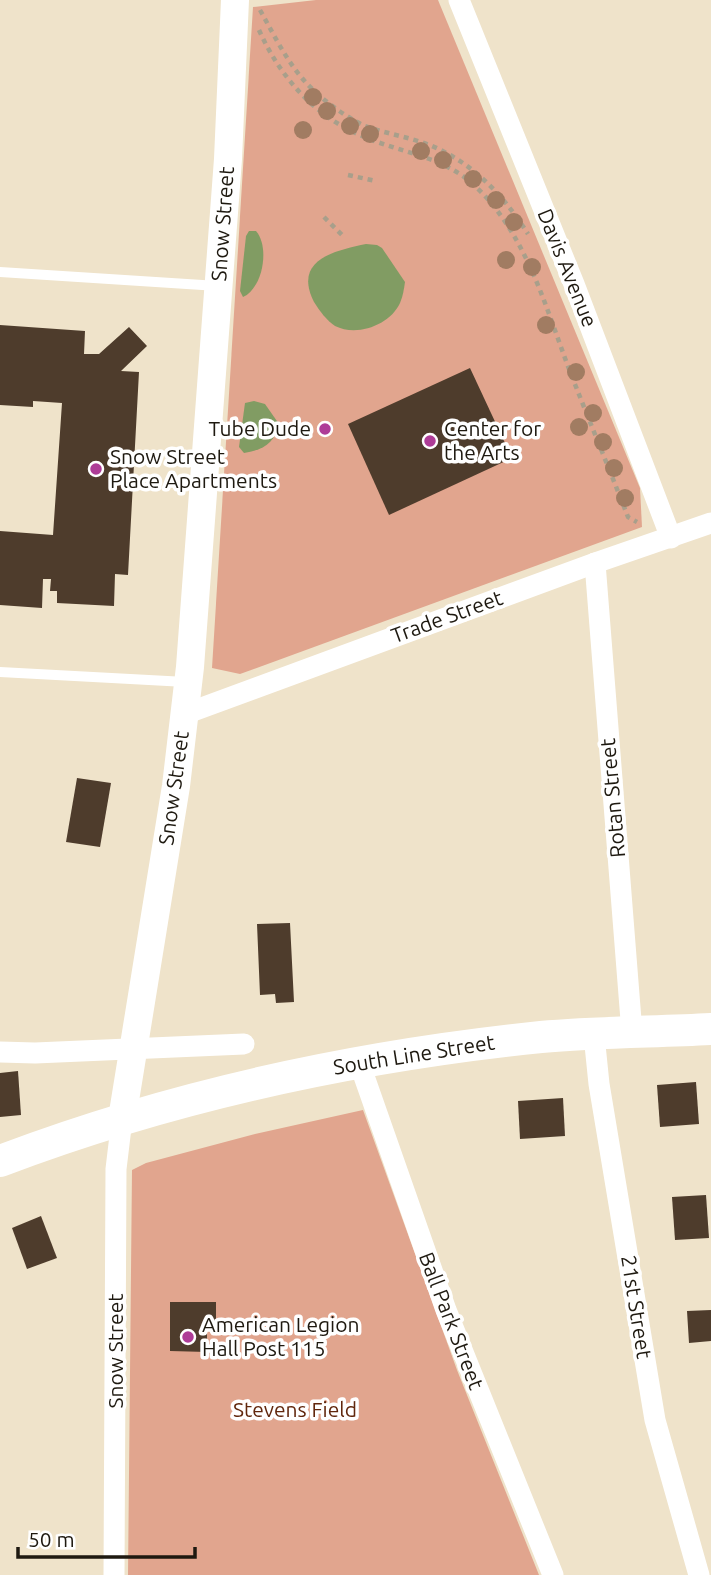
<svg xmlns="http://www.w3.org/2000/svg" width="711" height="1575" viewBox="0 0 711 1575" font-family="Ubuntu,sans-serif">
<rect width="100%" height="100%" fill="#efe3ca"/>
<g fill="#e1a58e">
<polygon points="316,0 438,0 640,488 642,527 240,674 212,668 253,7"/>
<polygon points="363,1110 457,1370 539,1575 128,1575 132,1170 146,1163 255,1134"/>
</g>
<g fill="#819c63">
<path d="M249,231H256C270,247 263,288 243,297L240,291L246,236Z"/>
<path d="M366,244L377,245L382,248L405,282C404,289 403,296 400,303C390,325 357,337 335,326C327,321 319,310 314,302C293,260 333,251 366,244Z"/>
<path d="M254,401L265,404L279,424C275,443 263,450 244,453L239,447L245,403Z"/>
</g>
<g fill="#4e3c2c">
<polygon points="0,325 85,331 84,354 99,354 129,327 147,346 121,371 139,372 128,575 115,574 114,606 57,603 57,591 50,591 51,579 43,579 42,608 0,605 0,531 53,535 62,403 33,401 33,407 0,405"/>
<polygon points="470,368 512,458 389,515 348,424"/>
<polygon points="77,778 111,783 100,847 66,842"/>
<polygon points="290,923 294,1002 276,1003 275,994 260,995 257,924"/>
<polygon points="18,1071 21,1115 0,1117 0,1073"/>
<polygon points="696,1082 699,1124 660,1127 657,1085"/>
<polygon points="563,1098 565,1136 520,1139 518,1101"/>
<polygon points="706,1195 709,1238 675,1240 672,1197"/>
<polygon points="41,1216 57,1258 27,1269 12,1228"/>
<polygon points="170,1302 216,1302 216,1323 207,1323 207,1352 170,1351"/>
<polygon points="711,1310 711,1341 689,1343 687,1311"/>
</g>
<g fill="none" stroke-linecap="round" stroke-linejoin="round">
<g stroke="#a89f8b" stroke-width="4.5" stroke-dasharray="5 5" stroke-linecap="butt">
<path d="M260,10C278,42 292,73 321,97C334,108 350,119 365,126C387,134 410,137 432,146C474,164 504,196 528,234"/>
<path d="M259,30C279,75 313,115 360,135C399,153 442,155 475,186C526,234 545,305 569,369C588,418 609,468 628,517L637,522"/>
<polyline points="348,175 376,181"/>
<polyline points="324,217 343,236"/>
</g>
<g stroke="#fff" stroke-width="10">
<polyline points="0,272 218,286"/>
<polyline points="0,672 186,682"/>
</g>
<g stroke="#fff" stroke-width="21">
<polyline points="459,0 574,284 671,538"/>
<polyline points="595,563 632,1033"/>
<polyline points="185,714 595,563 711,523"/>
<polyline points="594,1035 599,1084 655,1420 699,1575"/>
<polyline points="0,1052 35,1053 244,1044"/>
<polyline points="359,1062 446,1310 553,1575"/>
<polyline points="114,1575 116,1169 122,1119"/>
</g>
<polyline stroke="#fff" stroke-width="28" points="122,1119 176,786 190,667 228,159 235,0"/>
<path stroke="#fff" stroke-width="32" d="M0,1161C174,1095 357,1056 541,1037C597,1032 655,1032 711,1029"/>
</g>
<g fill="#a17c62">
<circle cx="313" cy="97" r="9"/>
<circle cx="327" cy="111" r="9"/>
<circle cx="350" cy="126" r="9"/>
<circle cx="303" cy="130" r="9"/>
<circle cx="370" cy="134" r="9"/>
<circle cx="421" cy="151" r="9"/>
<circle cx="443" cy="160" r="9"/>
<circle cx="473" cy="179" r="9"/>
<circle cx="496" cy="200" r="9"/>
<circle cx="514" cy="222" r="9"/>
<circle cx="506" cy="260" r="9"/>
<circle cx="532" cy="267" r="9"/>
<circle cx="546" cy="325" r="9"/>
<circle cx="576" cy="372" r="9"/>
<circle cx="593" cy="413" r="9"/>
<circle cx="579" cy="427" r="9"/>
<circle cx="603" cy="442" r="9"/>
<circle cx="614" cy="468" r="9"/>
<circle cx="625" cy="498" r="9"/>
</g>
<g fill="#ae3c97" stroke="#fff" stroke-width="2.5">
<circle cx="325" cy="429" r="7"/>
<circle cx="430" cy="441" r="7"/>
<circle cx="96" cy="469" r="7"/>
<circle cx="188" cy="1337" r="7"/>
</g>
<g text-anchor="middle" stroke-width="7" stroke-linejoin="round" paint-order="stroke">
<g font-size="21" fill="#1e1910" stroke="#fff">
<text transform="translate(223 224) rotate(-86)" y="7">Snow Street</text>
<text transform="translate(567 268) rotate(68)" y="7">Davis Avenue</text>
<text transform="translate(447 617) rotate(-20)" y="7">Trade Street</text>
<text transform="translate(174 788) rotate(-82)" y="7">Snow Street</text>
<text transform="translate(613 798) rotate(-95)" y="7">Rotan Street</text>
<text transform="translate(414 1055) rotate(-9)" y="7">South Line Street</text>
<text transform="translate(636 1307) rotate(81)" y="7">21st Street</text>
<text transform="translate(451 1321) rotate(69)" y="7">Ball Park Street</text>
<text transform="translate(116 1351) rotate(-90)" y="7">Snow Street</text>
</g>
<g font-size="21" fill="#1e1910" stroke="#fff" text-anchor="start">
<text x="311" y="436" text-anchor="end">Tube Dude</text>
<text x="444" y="436">Center for<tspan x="444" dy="24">the Arts</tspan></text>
<text x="110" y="464">Snow Street<tspan x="110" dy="24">Place Apartments</tspan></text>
<text x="202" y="1332">American Legion<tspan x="202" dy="24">Hall Post 115</tspan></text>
</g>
<g font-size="21" fill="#61270d" stroke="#fff">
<text x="295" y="1417">Stevens Field</text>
</g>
</g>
<path d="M18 1547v10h177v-10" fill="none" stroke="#1e1910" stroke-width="3.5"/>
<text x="28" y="1547" font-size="21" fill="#1e1910" stroke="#ffffff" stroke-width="5" paint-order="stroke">50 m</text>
</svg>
